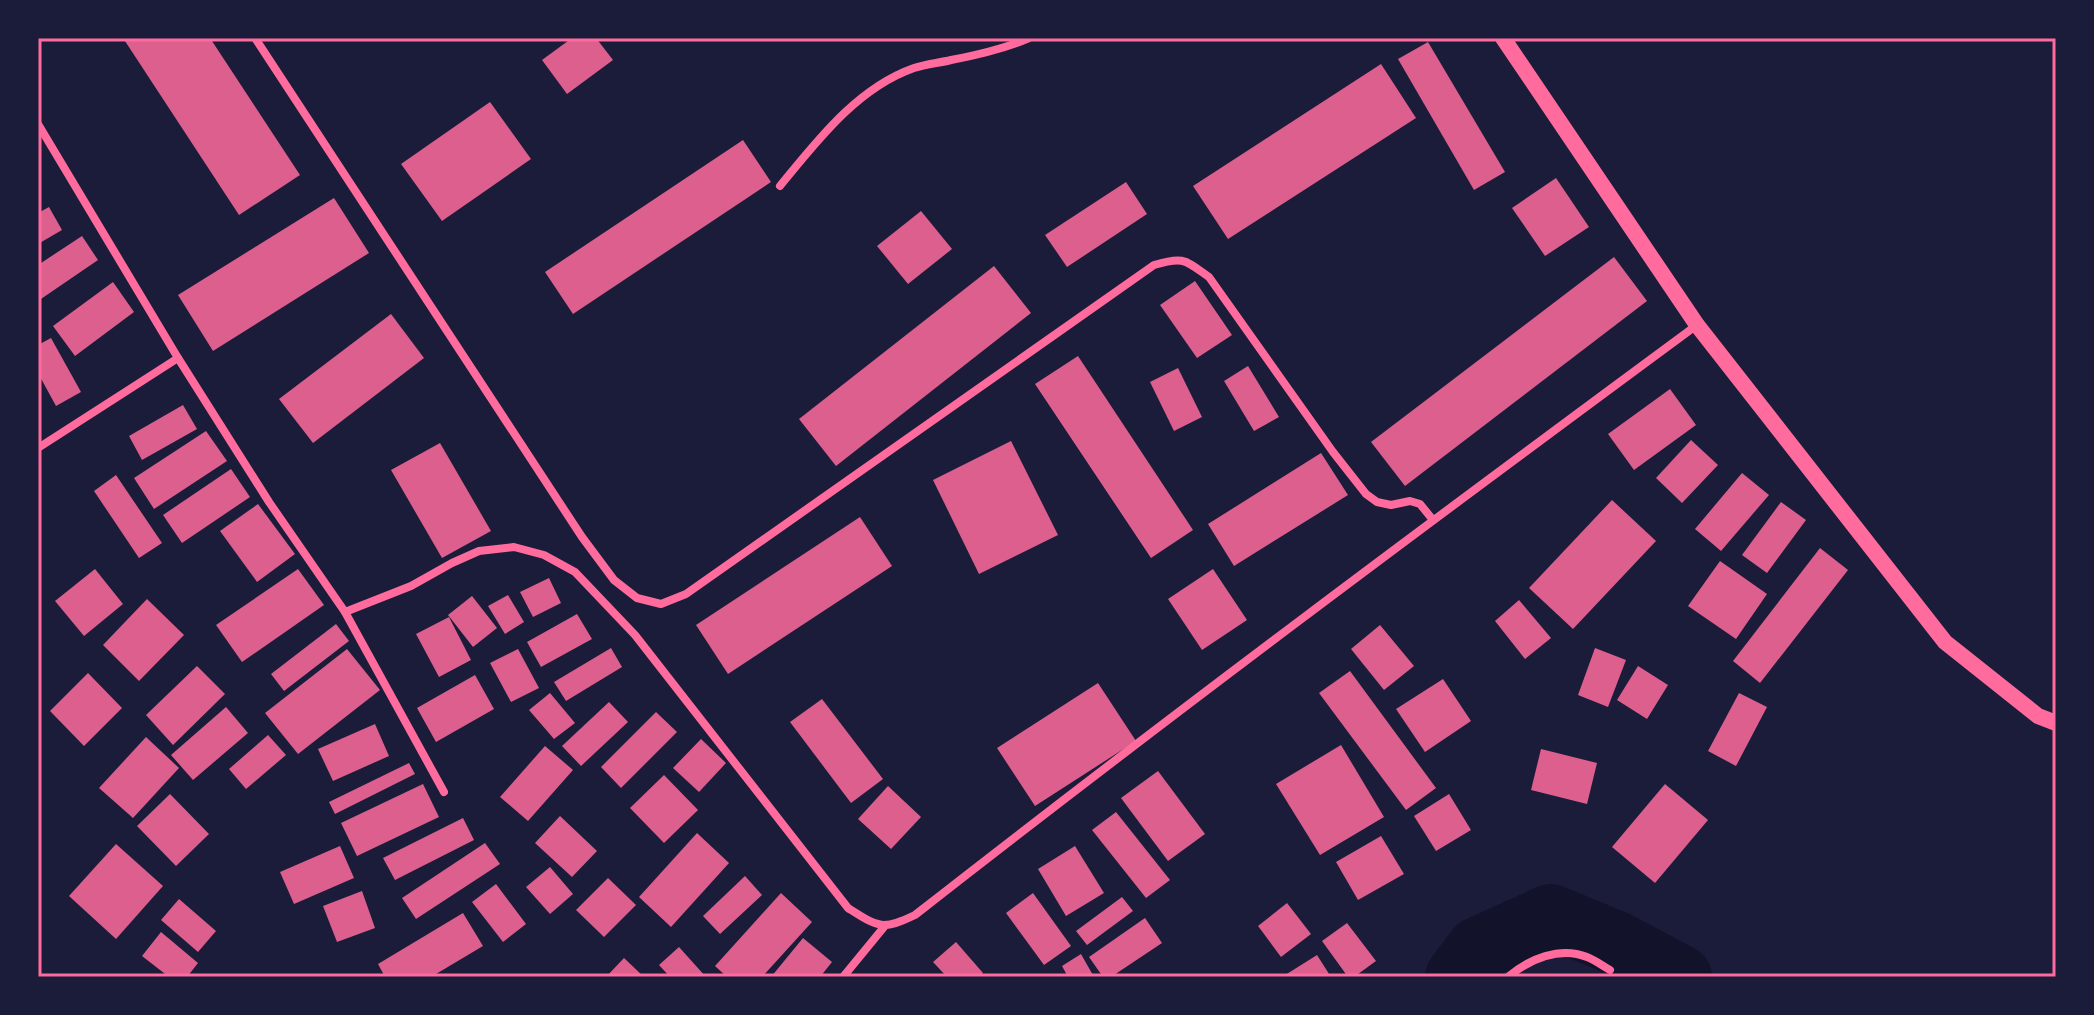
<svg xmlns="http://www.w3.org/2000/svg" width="2094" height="1015" viewBox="0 0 2094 1015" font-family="Quicksand,sans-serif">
<rect width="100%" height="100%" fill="#1b1b3a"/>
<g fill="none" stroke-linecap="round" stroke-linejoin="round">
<polyline stroke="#12122b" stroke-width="64" points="1457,977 1478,949 1551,916 1616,943 1680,977"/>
</g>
<g fill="#dd5f8e">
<polygon points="123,38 210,38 300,175 239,215"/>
<polygon points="572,38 596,38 613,60 567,94 542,60"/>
<polygon points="1428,42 1505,172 1474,190 1398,59"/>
<polygon points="1381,64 1416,118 1228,239 1193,186"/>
<polygon points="490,102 531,159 442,221 401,164"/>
<polygon points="743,140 771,182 573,314 545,272"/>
<polygon points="1556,178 1589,227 1545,256 1512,208"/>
<polygon points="1126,182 1147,214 1067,267 1045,235"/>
<polygon points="334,198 369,253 213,351 178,295"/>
<polygon points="49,207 62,230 38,244 38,213"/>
<polygon points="921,211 952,249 908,284 877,246"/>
<polygon points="82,236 98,260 38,301 38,265"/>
<polygon points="1614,257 1647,301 1405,486 1371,442"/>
<polygon points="994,266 1031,313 836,466 799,419"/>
<polygon points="1195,281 1232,335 1197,358 1160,305"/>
<polygon points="113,282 134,312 75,356 53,326"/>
<polygon points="391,314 424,358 313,443 279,399"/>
<polygon points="51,338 81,392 56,406 38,373 38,345"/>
<polygon points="1078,356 1193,530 1151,558 1035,384"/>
<polygon points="1248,366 1279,417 1254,431 1224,381"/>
<polygon points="1178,368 1202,417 1174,431 1150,382"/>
<polygon points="1670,389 1696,425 1634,470 1608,434"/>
<polygon points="183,405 197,429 142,460 129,436"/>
<polygon points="206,431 227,461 154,509 134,478"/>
<polygon points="1691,440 1718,465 1682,503 1656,478"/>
<polygon points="1011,441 1058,535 979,574 933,480"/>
<polygon points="440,443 491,531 442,558 391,470"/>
<polygon points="1321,453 1348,495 1234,566 1208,524"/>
<polygon points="231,469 250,497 182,543 163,515"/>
<polygon points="1742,473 1769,495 1721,551 1695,529"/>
<polygon points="116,475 162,543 139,558 94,491"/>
<polygon points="1612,500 1656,541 1573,629 1529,588"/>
<polygon points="1781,502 1806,520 1767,573 1742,555"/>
<polygon points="258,504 295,554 257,582 220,531"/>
<polygon points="860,517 892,566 728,674 696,625"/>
<polygon points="1820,548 1848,570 1760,683 1733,661"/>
<polygon points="1720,561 1767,594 1736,639 1688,606"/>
<polygon points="95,569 123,604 84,636 55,601"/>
<polygon points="298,569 324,605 242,662 216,625"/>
<polygon points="1213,569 1247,620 1202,650 1168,599"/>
<polygon points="549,578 561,603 533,617 520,592"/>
<polygon points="508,595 524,622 505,634 488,606"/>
<polygon points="472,596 497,628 473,647 448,615"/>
<polygon points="147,599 184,635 139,681 103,645"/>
<polygon points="1519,600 1551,638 1525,659 1495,621"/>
<polygon points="577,614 592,639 541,667 527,642"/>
<polygon points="449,617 471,660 439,677 416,634"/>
<polygon points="336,624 349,641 284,691 271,674"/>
<polygon points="1380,625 1414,666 1384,690 1351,649"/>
<polygon points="611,648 622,667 566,701 554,682"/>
<polygon points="1595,648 1626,660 1608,707 1578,695"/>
<polygon points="347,649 380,690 298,754 265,713"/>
<polygon points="518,649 539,688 511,702 490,663"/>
<polygon points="197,666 225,694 173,745 146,715"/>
<polygon points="1638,666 1668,685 1647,719 1617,700"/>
<polygon points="1350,671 1436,788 1406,810 1319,693"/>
<polygon points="88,673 122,708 84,746 50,711"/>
<polygon points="475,675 494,709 436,742 417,708"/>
<polygon points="1443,679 1471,721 1425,752 1396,709"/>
<polygon points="1098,683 1136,741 1035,806 997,748"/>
<polygon points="550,693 575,723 554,739 529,710"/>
<polygon points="1739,693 1767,707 1736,766 1708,751"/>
<polygon points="822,699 883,779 851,803 790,722"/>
<polygon points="609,702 628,722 581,766 562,746"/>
<polygon points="226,707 248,733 193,780 171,755"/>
<polygon points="656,712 677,732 621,788 601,767"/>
<polygon points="375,724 389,756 333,781 318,749"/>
<polygon points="268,735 286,755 246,789 229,769"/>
<polygon points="146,737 179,768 133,818 99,788"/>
<polygon points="701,739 726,763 699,792 673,768"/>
<polygon points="1341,745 1384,817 1320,855 1276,784"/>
<polygon points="545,746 573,770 528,821 500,797"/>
<polygon points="1541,749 1597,763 1587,804 1531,790"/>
<polygon points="409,763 415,774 335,814 329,802"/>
<polygon points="1158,771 1205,834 1168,861 1121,798"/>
<polygon points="664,775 698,810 664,843 630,808"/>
<polygon points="423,784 439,817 357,856 341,823"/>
<polygon points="1665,784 1708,820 1655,883 1612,847"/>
<polygon points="888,786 921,817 891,849 858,819"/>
<polygon points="170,794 209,834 176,866 137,826"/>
<polygon points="1449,794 1471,830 1436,851 1414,816"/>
<polygon points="1116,812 1170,880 1146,898 1092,830"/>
<polygon points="560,816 597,851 572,877 535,843"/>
<polygon points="463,818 474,840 395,880 383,858"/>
<polygon points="697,833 729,863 671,927 639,897"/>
<polygon points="1381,836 1404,874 1358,900 1336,862"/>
<polygon points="485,843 500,864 416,919 402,898"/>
<polygon points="116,844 163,886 116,939 69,896"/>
<polygon points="340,846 354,878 294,904 280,872"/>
<polygon points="1075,846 1104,893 1066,916 1038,869"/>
<polygon points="550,867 573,894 550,914 526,887"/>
<polygon points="745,876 762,895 720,934 703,916"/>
<polygon points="608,878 636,905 604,937 576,910"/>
<polygon points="496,884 526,924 503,942 472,902"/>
<polygon points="362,891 375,928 337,942 323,906"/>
<polygon points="781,893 812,922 762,977 727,977 715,966"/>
<polygon points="1033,893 1071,946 1044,965 1006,913"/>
<polygon points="1122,897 1133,911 1087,945 1076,931"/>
<polygon points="179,899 216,931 198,952 161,920"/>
<polygon points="1287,903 1311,934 1281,957 1258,926"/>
<polygon points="463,913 483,946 431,977 385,977 378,964"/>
<polygon points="1145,918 1162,943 1111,977 1103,977 1089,957"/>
<polygon points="1347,923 1376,961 1354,977 1348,977 1322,941"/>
<polygon points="161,932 198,963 187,977 169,977 142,956"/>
<polygon points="803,938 832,962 820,977 771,977"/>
<polygon points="956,942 983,973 979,977 947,977 933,962"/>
<polygon points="679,947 706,977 670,977 659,965"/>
<polygon points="1081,954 1094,977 1068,977 1062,966"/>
<polygon points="1317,955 1331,977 1282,977"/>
<polygon points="624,958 644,977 606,977"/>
</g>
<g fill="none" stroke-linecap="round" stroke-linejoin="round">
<polyline stroke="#ff6b9d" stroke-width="5" points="2054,977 2056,972"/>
<g stroke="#ff6b9d" stroke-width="8">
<path d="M255,38L582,537L614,580L637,598L661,604L686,594L1154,265C1184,256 1185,260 1209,277L1333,452L1366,494L1377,502L1391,505L1410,501L1420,504L1433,520"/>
<polyline points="38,124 178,358"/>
<path d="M780,186C817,141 857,88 914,68C926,64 939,63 951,60C977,55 1004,49 1029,38"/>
<path d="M38,448L178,358L269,502L345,612L411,586L452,563L479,551L514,547L544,555L575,572L635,635L848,908C878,927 882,931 915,915C1172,714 1434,519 1697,325"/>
<polyline points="345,612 444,792"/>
<polyline points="843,977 884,927"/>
<path d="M1508,977C1529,959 1560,946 1587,957C1595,960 1603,966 1610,970"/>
</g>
<polyline stroke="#ff6b9d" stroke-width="16" points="1503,38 1697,325 1945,642 2038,716 2056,723"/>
</g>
<rect width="2094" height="1015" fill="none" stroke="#1b1b3a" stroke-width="80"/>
<rect x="40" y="40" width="2014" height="935" fill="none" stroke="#ff6b9d" stroke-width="3"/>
</svg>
